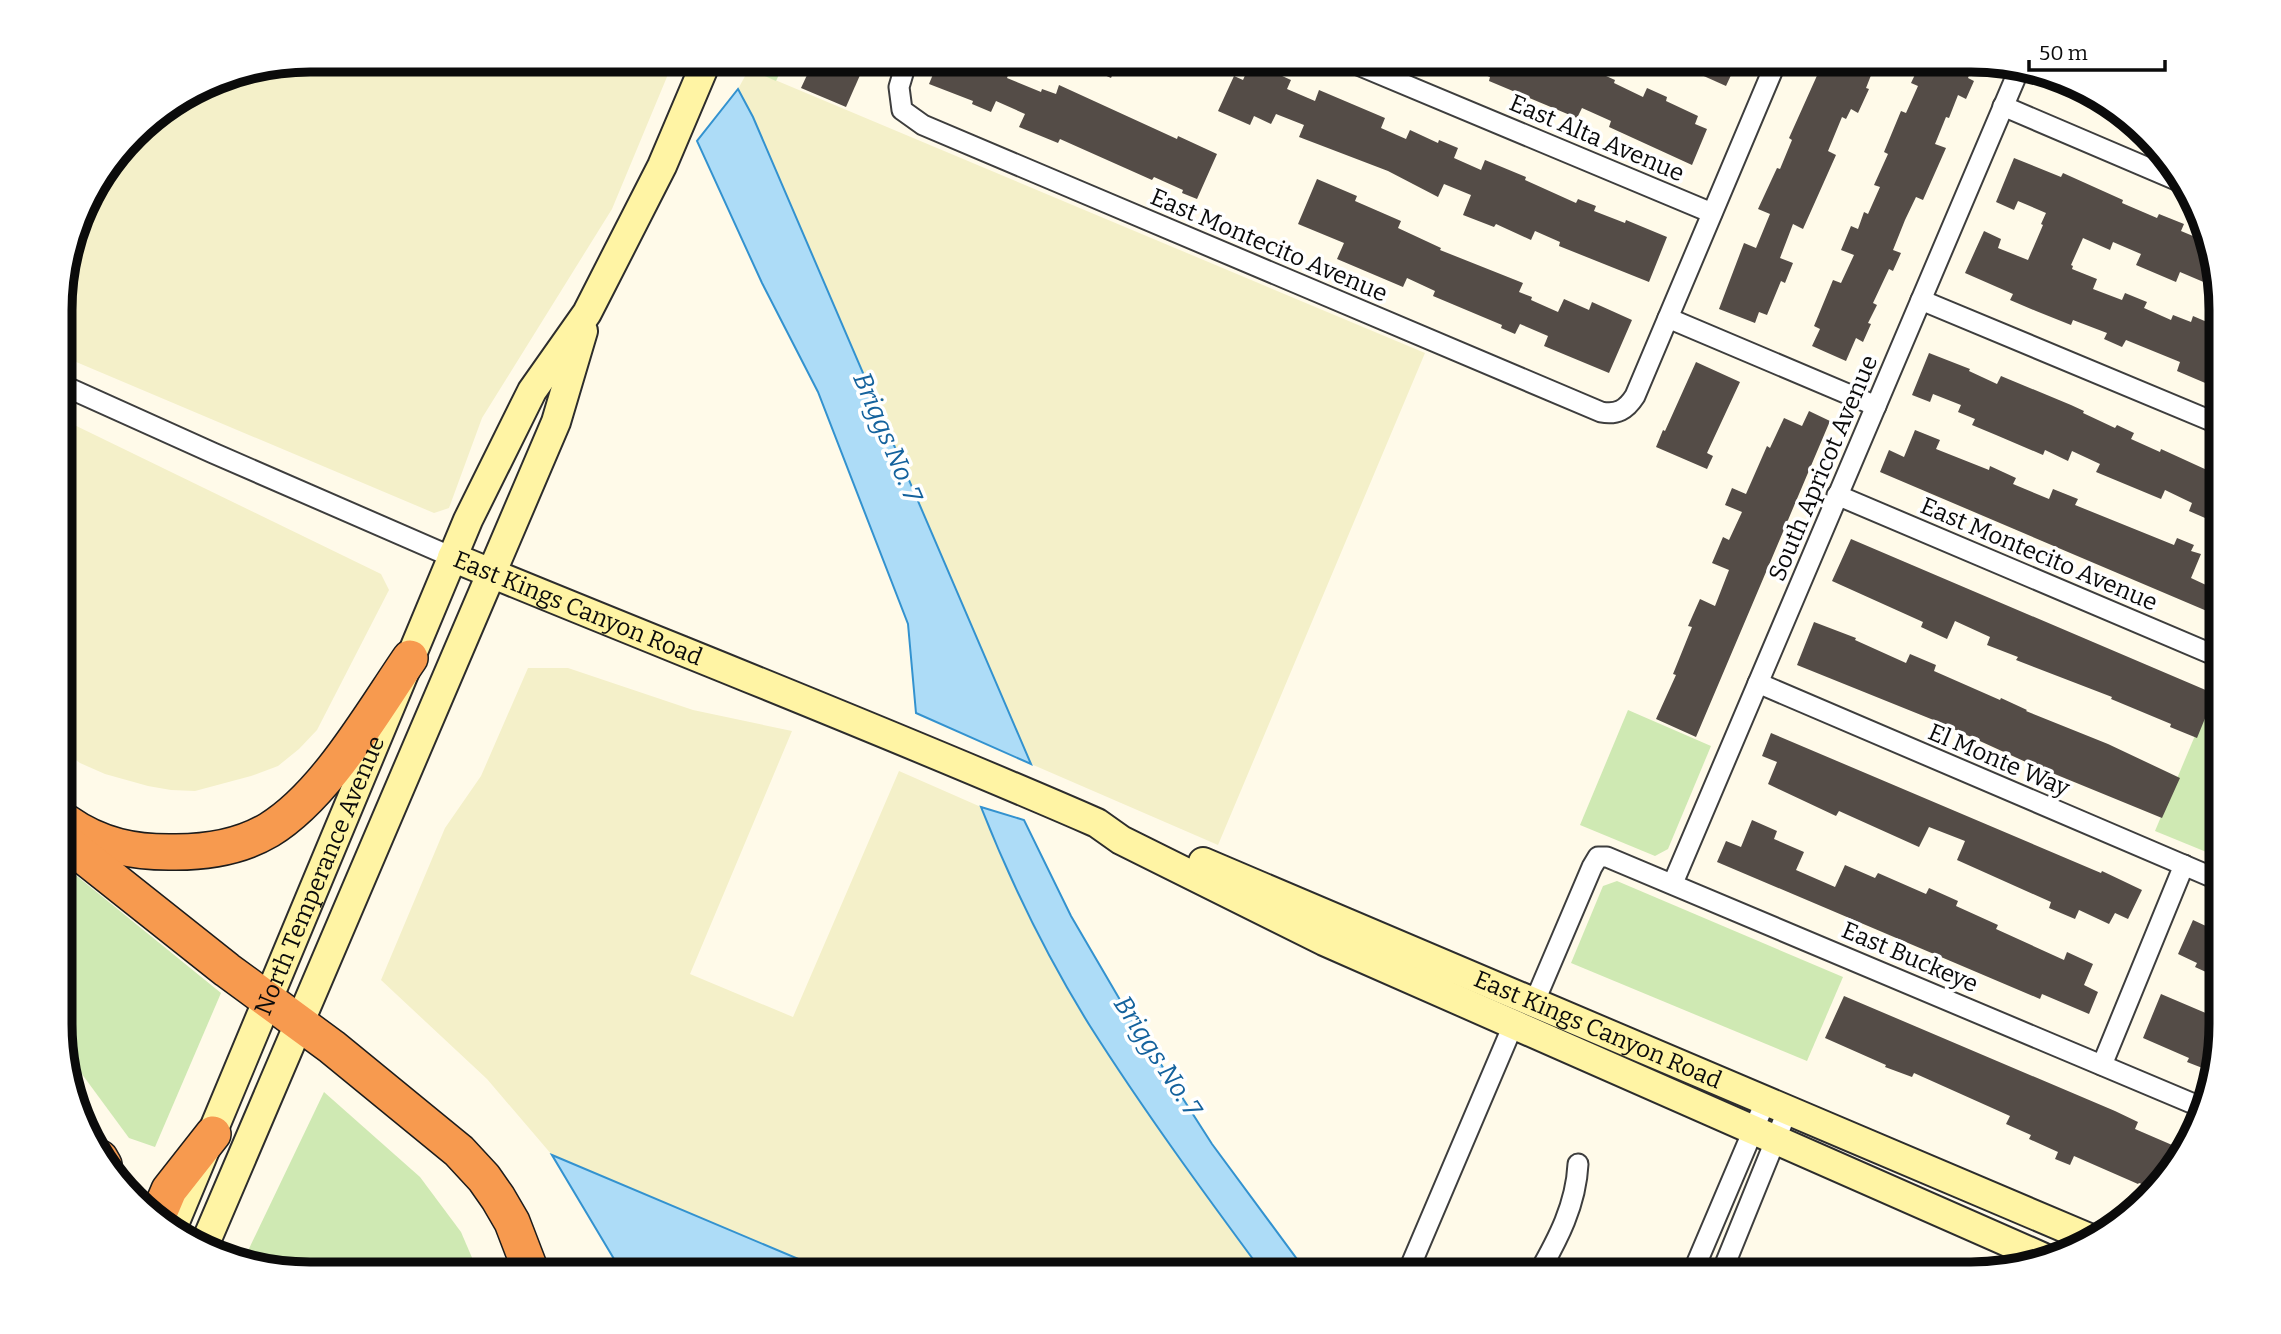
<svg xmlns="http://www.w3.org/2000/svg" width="2281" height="1334" viewBox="0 0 2281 1334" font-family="Bitter,serif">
<rect width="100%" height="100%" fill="#fffae9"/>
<g fill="#f4f0c9">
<polygon points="310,60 664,60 669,72 612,209 482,418 449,508 434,513 62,356 62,278 86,199 144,122 214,78"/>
<polygon points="749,69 1425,353 1218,845 1031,764 753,117 738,89"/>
<polygon points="62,419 381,574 389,590 317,730 299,749 278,766 251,776 195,791 171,790 148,786 105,774 80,763 62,750"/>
<polygon points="528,668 568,668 693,710 792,731 690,974 793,1017 899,771 981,807 1002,859 1038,934 1090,1026 1182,1162 1264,1274 834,1274 552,1155 487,1079 381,980 445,828 481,776"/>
</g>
<g fill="#cfe9b3">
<polygon points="753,60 786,60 776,81 749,69"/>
<polygon points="2220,676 2221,677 2221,858 2155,831"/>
<polygon points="1628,710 1711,746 1668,849 1655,856 1580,825"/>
<polygon points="62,864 221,993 155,1147 129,1138 62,1047"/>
<polygon points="1617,881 1843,977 1807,1061 1571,963 1603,886"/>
<polygon points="324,1092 420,1177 461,1232 479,1274 309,1274 245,1257"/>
</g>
<g fill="#addcf7" stroke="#3392cf" stroke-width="2">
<polygon points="738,89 753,117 1031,764 916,713 908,624 818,392 762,283 697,141"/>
<path d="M981,807L1024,820L1071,916L1123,1005L1212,1144L1308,1274H1264C1204,1193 1144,1111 1090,1026C1047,957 1011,883 981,807Z"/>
<polygon points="552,1155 834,1274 620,1274 620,1269"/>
</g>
<g fill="#544c47">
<polygon points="814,60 849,60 864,66 846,107 801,88"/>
<polygon points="939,60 998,60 1012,65 1007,78 1041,92 1042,89 1056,94 1059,85 1177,139 1178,136 1217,154 1197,199 1182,193 1183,190 1154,177 1152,180 1060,139 1058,143 1019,127 1025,114 996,101 991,112 972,104 973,101 929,84"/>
<polygon points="1071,60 1119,60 1111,78"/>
<polygon points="1447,60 1563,60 1576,66 1577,63 1615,80 1614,83 1643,97 1647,88 1667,97 1666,101 1698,116 1695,124 1707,129 1692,165 1609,127 1611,121 1582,108 1577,118 1489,81 1490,77"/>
<polygon points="1668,60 1738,60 1726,86"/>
<polygon points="1824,60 1877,60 1866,88 1869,89 1858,113 1851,109 1846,119 1842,117 1828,151 1836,155 1803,229 1793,224 1780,258 1793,263 1785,283 1781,281 1767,315 1759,312 1755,323 1719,309 1744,243 1756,248 1770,214 1758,209 1777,168 1780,169 1792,140 1789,138"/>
<polygon points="1922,60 1975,60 1968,78 1974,81 1966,99 1958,95 1949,118 1946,117 1935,144 1946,148 1923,200 1916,197 1905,220 1893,250 1901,253 1893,271 1889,269 1873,303 1877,305 1868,323 1871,324 1863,342 1856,338 1846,361 1812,346 1820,329 1814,326 1833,280 1841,283 1854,255 1841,250 1851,226 1858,229 1864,212 1868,214 1880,187 1874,185 1888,154 1884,152 1901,111 1906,113 1918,86 1911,83"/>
<polygon points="1251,62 1291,80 1287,89 1315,101 1319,90 1385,118 1381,128 1406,139 1410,130 1438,143 1439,140 1458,148 1454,158 1481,170 1485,160 1526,177 1525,180 1576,203 1578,199 1596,206 1594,211 1625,223 1626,220 1667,237 1649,282 1559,246 1560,242 1535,231 1531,240 1496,224 1494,227 1463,215 1471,195 1444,184 1438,197 1388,171 1299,137 1304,125 1276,114 1271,124 1254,116 1250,125 1218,111 1234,76 1243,80"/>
<polygon points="2014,158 2061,177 2063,173 2123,200 2122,203 2157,218 2159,214 2184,224 2181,231 2205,241 2220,289 2180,272 2176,282 2136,265 2141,254 2113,242 2110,250 2083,238 2071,265 2073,266 2072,269 2097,279 2093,289 2122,300 2125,293 2147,302 2144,308 2171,320 2173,315 2191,322 2193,316 2221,328 2221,380 2217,388 2177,371 2180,362 2126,340 2122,347 2104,339 2107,333 2073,320 2071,325 2036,311 2010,300 2013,294 1965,273 1984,231 2001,239 1998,248 2028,260 2043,225 2041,224 2046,213 2018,201 2014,210 1996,202"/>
<polygon points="1317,179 1357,196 1355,201 1401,221 1398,228 1441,248 1440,250 1523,283 1519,292 1532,297 1531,300 1558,312 1564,299 1589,310 1592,302 1632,320 1609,373 1544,346 1548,336 1520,324 1515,334 1501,328 1502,325 1433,296 1435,291 1407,278 1403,287 1337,259 1344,243 1298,224"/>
<polygon points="1929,353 1970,369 1969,371 1997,384 2001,376 2071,405 2084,411 2083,413 2115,428 2117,425 2134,433 2131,439 2160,452 2161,449 2207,470 2209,464 2221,470 2221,518 2215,515 2212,521 2189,511 2192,503 2165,490 2161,499 2096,472 2100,464 2072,451 2068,461 2045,450 2043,455 1996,435 1972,425 1975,419 1958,412 1961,405 1933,394 1930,402 1912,395"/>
<polygon points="1696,362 1740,382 1707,453 1713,456 1707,469 1656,447 1663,430 1665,431"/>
<polygon points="1809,411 1830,421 1696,737 1656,719 1676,675 1673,674 1692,627 1688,626 1700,599 1715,606 1729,570 1712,563 1723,537 1729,540 1742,512 1725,505 1732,488 1746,494 1767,446 1770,448 1784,418 1802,426"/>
<polygon points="1915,430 1940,440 1936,449 1989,470 1990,466 2016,478 2013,484 2049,499 2053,489 2078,499 2075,505 2174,545 2177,538 2194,545 2191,551 2201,554 2191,578 2221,592 2221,617 1880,472 1889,450 1904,457"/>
<polygon points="1851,539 2215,694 2197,738 2170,727 2171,724 2111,699 2112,697 2016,660 2018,657 1987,645 1990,637 1955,621 1947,639 1921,627 1923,622 1832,581"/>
<polygon points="1814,622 1856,638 1855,640 1906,663 1910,654 1936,665 1934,671 2000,700 2001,698 2027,710 2026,711 2108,744 2180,778 2162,818 2028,763 1936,721 1797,665"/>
<polygon points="1771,733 2101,873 2102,871 2142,890 2128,919 2115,913 2109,924 2079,910 2075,919 2049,908 2051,902 1957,860 1965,841 1929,827 1919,847 1839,811 1836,816 1768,784 1777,762 1762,756"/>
<polygon points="1752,820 1777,831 1774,839 1804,852 1796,870 1835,887 1845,865 1875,878 1878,873 1926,894 1929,888 1958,901 1956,906 1998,925 1996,929 2064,960 2067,952 2093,964 2084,985 2098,992 2089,1014 2042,994 2040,999 1717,862 1726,841 1741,847"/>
<polygon points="2193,920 2221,933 2221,967 2217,977 2195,967 2197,963 2178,954"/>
<polygon points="2161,994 2208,1014 2209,1010 2221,1015 2221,1040 2214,1064 2208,1061 2205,1069 2187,1062 2189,1058 2143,1038"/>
<polygon points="1844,996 2115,1111 2138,1122 2135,1129 2186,1151 2150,1187 2139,1183 2138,1184 2074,1156 2070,1165 2055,1159 2058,1152 2029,1139 2031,1135 2006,1124 2010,1116 1914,1073 1912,1077 1885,1067 1886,1065 1825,1038"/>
</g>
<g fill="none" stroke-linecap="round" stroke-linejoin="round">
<defs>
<g id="street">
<path d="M907,60L899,87L902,110L923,125L1601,412C1617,415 1626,410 1635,396L1777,60"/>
<polyline points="1346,60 1712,213"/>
<polyline points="2003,106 2188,185"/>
<polyline points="1921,300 2221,425"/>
<polyline points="1668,318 1876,406"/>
<polyline points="62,385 213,453 452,557"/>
<polyline points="1837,495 2221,658"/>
<polyline points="1758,683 2221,881"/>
<polyline points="1673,883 2018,72"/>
<polyline points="1534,1003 1592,867 1598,857 1607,857 2201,1107"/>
<polyline points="2102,1065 2184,865"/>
<polyline points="1407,1274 1514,1023"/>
<path d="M1538,1274C1558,1239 1576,1205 1578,1164"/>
<polyline points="1692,1274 1766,1100"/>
<polyline points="1721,1274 1788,1109"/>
</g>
<g id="secondary">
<path id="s1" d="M452,557C667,646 884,730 1097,823L1121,840L1324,941L2042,1257"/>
<path id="s2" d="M1203,862L2096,1241"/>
<path id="s3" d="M172,1229L468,520L532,391L587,313L662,166L707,60"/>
<polyline points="204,1246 556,422 583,331"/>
</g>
<g id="highway">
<path d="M66,822C100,846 135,853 176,852C207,852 242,846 269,830C326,795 372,713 410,658"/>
<polyline points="62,839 227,970 332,1047 459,1151 484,1178 498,1198 512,1222 532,1274"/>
<polyline points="100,1158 104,1165"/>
<polyline points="158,1216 169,1190 213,1134"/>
</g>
</defs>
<use href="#street" stroke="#3e3e3e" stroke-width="23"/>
<use href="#secondary" stroke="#2d2d2d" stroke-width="32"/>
<use href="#highway" stroke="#1c1c1c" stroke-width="38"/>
<use href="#street" stroke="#fff" stroke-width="19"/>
<use href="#secondary" stroke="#fff4a4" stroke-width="28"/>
<use href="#highway" stroke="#f79a4f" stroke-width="35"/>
</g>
<g text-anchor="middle" stroke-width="7" stroke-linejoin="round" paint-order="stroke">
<g font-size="24" fill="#0b0b0b" stroke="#fff">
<text transform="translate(1597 138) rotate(23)" y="8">East Alta Avenue</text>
<text transform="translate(1269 245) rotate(23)" y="8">East Montecito Avenue</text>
<text transform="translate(1823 468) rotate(-67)" y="8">South Apricot Avenue</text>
<text transform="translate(2039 554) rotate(23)" y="8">East Montecito Avenue</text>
<text dy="8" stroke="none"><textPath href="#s1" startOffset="136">East Kings Canyon Road</textPath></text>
<text transform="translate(1999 760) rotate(23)" y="8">El Monte Way</text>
<text dy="8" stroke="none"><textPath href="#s3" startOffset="383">North Temperance Avenue</textPath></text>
<text transform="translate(1910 957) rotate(23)" y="8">East Buckeye</text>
<text dy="8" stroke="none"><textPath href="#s2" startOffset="429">East Kings Canyon Road</textPath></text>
</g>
<g font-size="26" font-style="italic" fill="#14629d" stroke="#fff">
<text transform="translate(888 437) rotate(67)" y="9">Briggs No. 7</text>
<text transform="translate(1158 1056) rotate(57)" y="9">Briggs No. 7</text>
</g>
</g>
<path d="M0 0H2281V1334H0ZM310 72H1971A238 238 0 0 1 2209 310V1024A238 238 0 0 1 1971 1262H310A238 238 0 0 1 72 1024V310A238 238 0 0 1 310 72Z" fill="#fff" fill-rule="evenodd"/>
<path fill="none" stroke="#0b0b0b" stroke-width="9" d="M310 72H1971A238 238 0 0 1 2209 310V1024A238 238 0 0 1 1971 1262H310A238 238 0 0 1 72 1024V310A238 238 0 0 1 310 72Z"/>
<path d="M2029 60v10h136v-10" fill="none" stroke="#0b0b0b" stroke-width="3.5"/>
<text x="2039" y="60" font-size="21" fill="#0b0b0b" stroke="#ffffff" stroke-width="5" paint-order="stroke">50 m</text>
</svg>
